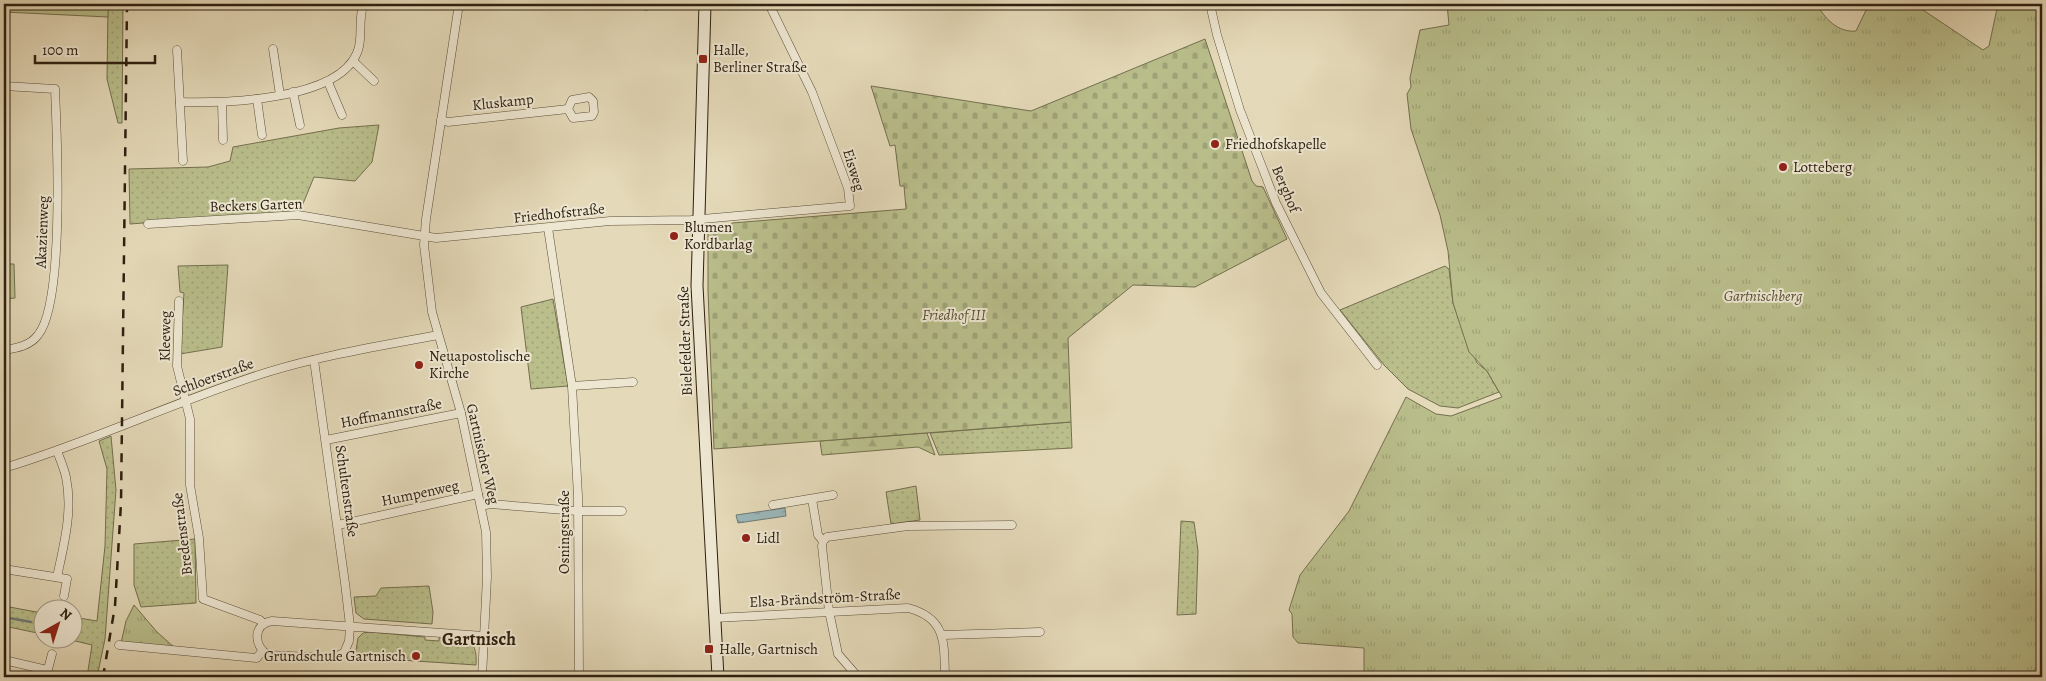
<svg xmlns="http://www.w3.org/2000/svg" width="2046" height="681" viewBox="0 0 2046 681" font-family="Alegreya,serif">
<defs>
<pattern id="grass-dots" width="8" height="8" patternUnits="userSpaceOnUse" patternTransform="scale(1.25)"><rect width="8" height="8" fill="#b9be8b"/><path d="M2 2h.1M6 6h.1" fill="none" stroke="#9fa377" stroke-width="1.8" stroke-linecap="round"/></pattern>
<pattern id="forest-firs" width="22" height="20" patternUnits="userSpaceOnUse" patternTransform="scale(1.25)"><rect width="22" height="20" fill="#b9be8b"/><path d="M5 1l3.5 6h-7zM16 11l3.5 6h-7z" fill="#9fa377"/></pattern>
<pattern id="cemetery-stones" width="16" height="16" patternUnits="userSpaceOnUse" patternTransform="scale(1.25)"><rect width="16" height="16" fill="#b9be8b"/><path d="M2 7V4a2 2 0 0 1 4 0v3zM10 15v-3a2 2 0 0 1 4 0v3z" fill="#9fa377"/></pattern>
<pattern id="park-tufts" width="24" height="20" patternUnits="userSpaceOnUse" patternTransform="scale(1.25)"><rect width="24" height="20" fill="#b9be8b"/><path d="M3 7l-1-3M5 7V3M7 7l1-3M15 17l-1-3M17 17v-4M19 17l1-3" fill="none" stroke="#9fa377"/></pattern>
<pattern id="water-ripples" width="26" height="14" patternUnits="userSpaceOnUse" patternTransform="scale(1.25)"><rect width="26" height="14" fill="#9bb7ba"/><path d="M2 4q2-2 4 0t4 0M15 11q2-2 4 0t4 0" fill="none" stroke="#7f9496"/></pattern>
</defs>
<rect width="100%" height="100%" fill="#e4d9b8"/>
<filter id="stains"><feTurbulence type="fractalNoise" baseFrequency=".004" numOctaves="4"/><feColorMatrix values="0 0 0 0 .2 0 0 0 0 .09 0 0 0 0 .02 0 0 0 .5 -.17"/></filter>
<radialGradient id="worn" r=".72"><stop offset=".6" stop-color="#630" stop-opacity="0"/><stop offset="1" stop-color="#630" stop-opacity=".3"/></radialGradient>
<g fill="url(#grass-dots)" stroke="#746f4e">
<polygon points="108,4 123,4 122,123 118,123 107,79"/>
<polygon points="379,125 372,162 355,181 314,177 300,211 130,224 129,169 208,167 230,161 233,147 339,128"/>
<polygon points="228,265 222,347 180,354 184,293 180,292 178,266"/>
<polygon points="1445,266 1449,269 1453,303 1477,363 1487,371 1499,392 1458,408 1440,406 1408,389 1384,365 1340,310"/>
<polygon points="553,299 568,386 531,389 521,307"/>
<polygon points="1071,422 1072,448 939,455 930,433"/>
<polygon points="111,436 116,490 105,639 97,677 87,677 92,645 67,639 72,638 73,617 97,621 105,546 107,469 99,441"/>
<polygon points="916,486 920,520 891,524 886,492"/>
<polygon points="1181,521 1194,522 1198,551 1196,614 1177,615"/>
<polygon points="195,539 196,603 141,607 134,585 134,544"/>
<polygon points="429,586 433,612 432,624 364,619 356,613 354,597 376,596 381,588"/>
<polygon points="4,606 42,613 42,634 4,626"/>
<path d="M370,632L425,637V640L439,641V638C463,640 478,635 476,665L355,657L358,638L363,633Z"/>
</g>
<polygon fill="url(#forest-firs)" stroke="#746f4e" points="927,433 935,455 918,447 822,455 820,441"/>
<polygon fill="url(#cemetery-stones)" stroke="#746f4e" points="1205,39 1252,181 1256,186 1263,187 1287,239 1195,287 1133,285 1068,338 1071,422 714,449 708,291 708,230 727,228 732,223 906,209 904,186 900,186 895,145 890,146 871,86 1031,111"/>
<g fill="url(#park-tufts)" stroke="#746f4e">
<polygon points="4,4 108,4 108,17 4,12"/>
<path d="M1447,4H1817C1824,18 1838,33 1856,31L1869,4H1914L1983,50L1989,46L1998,4H2042V677H1364V648L1298,643L1293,637L1292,614L1289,610L1300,575L1349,511L1406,397L1436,414L1451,416L1502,397L1487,371L1469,352L1453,303L1448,251L1440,215L1411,129L1407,94L1411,87L1410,78L1420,30L1449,25Z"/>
<polygon points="4,264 14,264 15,298 4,299"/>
<polygon points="134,605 157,632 175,648 121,643 126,621"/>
</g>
<polygon fill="url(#water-ripples)" stroke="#6f7b76" points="785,508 786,516 738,523 736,515"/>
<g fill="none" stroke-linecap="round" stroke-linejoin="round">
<polyline stroke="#6f7b76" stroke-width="2.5" points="4,617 31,622"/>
<defs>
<g id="street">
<polyline points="459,4 426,219 424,245 432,312 461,413 486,532 487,577 482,677"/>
<polyline points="646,4 646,6"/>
<polyline points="1210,4 1217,35 1240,110 1276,203 1321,293 1377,365"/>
<polyline points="273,49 280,95"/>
<polyline points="177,50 183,161"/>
<polyline points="353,61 374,81"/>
<polyline points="328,82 342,115"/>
<path d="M4,86L55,89C57,136 65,302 38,335C30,346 16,348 4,350"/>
<polyline points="293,92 300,125"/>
<polygon points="589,97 593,101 594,112 592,116 573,118 568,109 572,100"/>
<polyline points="257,99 262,135"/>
<path d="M180,102C224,103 337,101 357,53C364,38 357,18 364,4"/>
<polyline points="222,103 223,140"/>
<polyline points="441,120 448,122 568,109"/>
<polyline points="148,224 298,215 436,238 610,221 691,220 850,206 848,188 812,92 769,4"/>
<polyline points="548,228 572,386 578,496 579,677"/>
<polyline points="179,301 177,366 190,419 190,485 199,538 203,599 260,620 263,624"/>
<path d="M314,360L345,583L350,626L349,641L344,653L332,658L268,655C253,645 253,624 272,621L484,636"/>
<polyline points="572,386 633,382"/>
<polyline points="326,440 461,413"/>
<path d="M57,451C60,459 64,468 66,477C73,511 64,544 57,577"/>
<path d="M4,468C94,441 178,400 268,372C323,355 381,346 438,335"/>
<polyline points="812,499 818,535 823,541"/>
<polyline points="773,505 833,495"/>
<polyline points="481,506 490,504 577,511 622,511"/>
<polyline points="338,525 478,494"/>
<polyline points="4,569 67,579 64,596"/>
<path d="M714,618L908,608C947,618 944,644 945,677"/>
<polyline points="943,635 1040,632"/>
<polyline points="119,645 257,658 262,651"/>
<polyline points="4,660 47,670"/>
<polyline points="46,677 52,654"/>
<polyline points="858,677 838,654 829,611 822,546 823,541 827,537 908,526 1012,525"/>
</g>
<polyline id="secondary" points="705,4 697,286 718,677"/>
</defs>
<use href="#street" stroke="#5c4e3a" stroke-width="9"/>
<use href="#secondary" stroke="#2e2010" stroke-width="13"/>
<use href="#street" stroke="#ede6d1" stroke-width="8"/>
<use href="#secondary" stroke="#ede6d1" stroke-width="11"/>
<polyline stroke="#2e2010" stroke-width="2.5" stroke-dasharray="9 9" stroke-linecap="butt" points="103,677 115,606 121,503 127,4"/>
</g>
<g fill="#8f2418" stroke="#ede6d1" stroke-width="2">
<rect x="698" y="54" width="10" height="10" rx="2.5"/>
<circle cx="1215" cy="144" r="5"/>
<circle cx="1783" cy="167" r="5"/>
<circle cx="674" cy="236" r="5"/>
<circle cx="419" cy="365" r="5"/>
<circle cx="746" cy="538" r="5"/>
<rect x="704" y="644" width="10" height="10" rx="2.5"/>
<circle cx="416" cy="656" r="5"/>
</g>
<g text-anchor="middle" stroke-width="4" stroke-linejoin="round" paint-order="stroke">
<g font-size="15" fill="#2e2010" stroke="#ede6d1" text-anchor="start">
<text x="713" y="55">Halle,<tspan x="713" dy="17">Berliner Straße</tspan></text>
<text x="1225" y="149">Friedhofskapelle</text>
<text x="1793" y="172">Lotteberg</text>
<text x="684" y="232">Blumen<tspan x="684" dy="17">Kordbarlag</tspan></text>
<text x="429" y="361">Neuapostolische<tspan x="429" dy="17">Kirche</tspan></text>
<text x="756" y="543">Lidl</text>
<text x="719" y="654">Halle, Gartnisch</text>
<text x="406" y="661" text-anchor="end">Grundschule Gartnisch</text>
</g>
<g font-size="15" fill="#2e2010" stroke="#ede6d1">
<text transform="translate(503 102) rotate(-6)" y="5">Kluskamp</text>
<text transform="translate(854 170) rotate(73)" y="5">Eisweg</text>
<text transform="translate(1286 189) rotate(67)" y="5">Berghof</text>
<text transform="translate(256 205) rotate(-2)" y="5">Beckers Garten</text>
<text transform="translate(559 213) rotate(-6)" y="5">Friedhofstraße</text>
<text transform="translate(42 232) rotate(-88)" y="5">Akazienweg</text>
<text transform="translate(165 336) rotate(-89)" y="5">Kleeweg</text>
<text transform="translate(685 341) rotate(-92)" y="5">Bielefelder Straße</text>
<text transform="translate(213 377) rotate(-20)" y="5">Schloerstraße</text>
<text transform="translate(391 413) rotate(-11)" y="5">Hoffmannstraße</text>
<text transform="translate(483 454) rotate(77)" y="5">Gartnischer Weg</text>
<text transform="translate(347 491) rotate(82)" y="5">Schultenstraße</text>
<text transform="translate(420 493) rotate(-12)" y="5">Humpenweg</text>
<text transform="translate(564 532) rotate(-90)" y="5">Osningstraße</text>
<text transform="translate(182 534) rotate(-97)" y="5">Bredenstraße</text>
<text transform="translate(825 598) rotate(-3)" y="5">Elsa-Brändström-Straße</text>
</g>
<g font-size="15" font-style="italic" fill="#584f35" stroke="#ede6d1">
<text x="1763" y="301">Gartnischberg</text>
<text x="954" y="320">Friedhof III</text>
</g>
<g font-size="18" font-weight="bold" fill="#2e2010" stroke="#ede6d1">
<text x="479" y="645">Gartnisch</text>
</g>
</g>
<rect width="2046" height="681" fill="none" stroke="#e4d9b8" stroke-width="20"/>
<rect x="5" y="5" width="2036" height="671" fill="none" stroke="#2e2010" stroke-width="2.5"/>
<rect x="10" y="10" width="2026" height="661" fill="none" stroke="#2e2010"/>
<g transform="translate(58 624) rotate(39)"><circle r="24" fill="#ede6d1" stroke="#a19784"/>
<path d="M0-4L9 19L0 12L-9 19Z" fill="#8f2418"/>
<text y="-8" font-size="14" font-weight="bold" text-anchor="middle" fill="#2e2010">N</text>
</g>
<path d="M35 55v8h120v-8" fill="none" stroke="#2e2010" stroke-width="2.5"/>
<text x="42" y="55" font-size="15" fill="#2e2010" stroke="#ede6d1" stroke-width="4" paint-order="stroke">100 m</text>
<rect width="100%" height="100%" filter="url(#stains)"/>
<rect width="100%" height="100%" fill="url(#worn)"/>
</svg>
